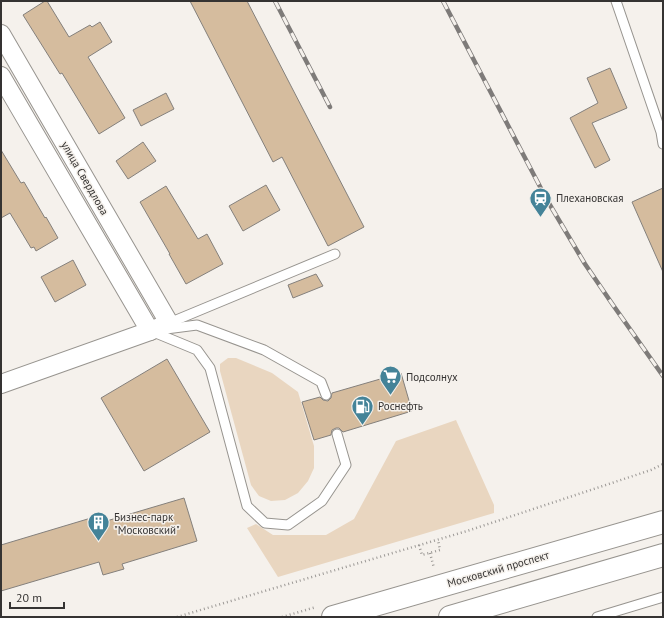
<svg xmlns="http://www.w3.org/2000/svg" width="664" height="618" viewBox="0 0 664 618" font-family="'PT Sans',sans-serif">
<rect width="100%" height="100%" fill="#f5f1ec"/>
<g fill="#e9d6c0">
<polygon points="228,358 236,358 272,373 298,392 314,446 314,468 308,481 298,493 285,500 271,501 259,496 251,485 220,371 220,364"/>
<polygon points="456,420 494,505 494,513 278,577 247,528 256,524 273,535 326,535 354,519 396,441"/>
</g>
<g fill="#d5bc9e" stroke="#84807c">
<polygon points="45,1 47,1 69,37 90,25 92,27 100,22 112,42 88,57 125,118 99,134 62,73 60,74 23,15"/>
<polygon points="190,1 247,1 364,227 328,246 282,157 273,162"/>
<polygon points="610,68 627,108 592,123 610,160 595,168 570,118 598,103 587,78"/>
<polygon points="166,93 174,109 141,126 133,110"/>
<polygon points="143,142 156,161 128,179 116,161"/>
<polygon points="1,150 21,183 24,182 45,218 46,217 58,238 36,251 34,247 31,248 10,213 1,218"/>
<polygon points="266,185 280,210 243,231 229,206"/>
<polygon points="166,186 198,239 207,234 223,264 186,284 169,254 170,254 140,202"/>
<polygon points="663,188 663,272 632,202"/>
<polygon points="73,260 86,285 55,302 41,277"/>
<polygon points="316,274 323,286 293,298 288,285"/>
<polygon points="167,359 210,432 144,471 101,398"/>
<polygon points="401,373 412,411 343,432 339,428 336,428 332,430 331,435 314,440 302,402 320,397 323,400 328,401 331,398 332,393"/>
<polygon points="184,498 197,541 122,564 124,569 103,575 99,562 1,591 1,545 91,518 93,525"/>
</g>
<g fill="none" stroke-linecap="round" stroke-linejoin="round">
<defs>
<g id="service">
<polyline points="616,1 661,132 663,144"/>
<polyline points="169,323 335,254"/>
<polyline points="166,329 197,325 264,350 321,382 326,395"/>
<polyline points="151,331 197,350 210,368 247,506 265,523 288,525 322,501 346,465 337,434"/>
<polyline points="597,617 663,597"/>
</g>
<g id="minor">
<polyline points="1,34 169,323 150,331 1,384"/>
<polyline points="1,76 150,331"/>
</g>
<g id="primary">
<polyline points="333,617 663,522"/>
<polyline points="450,617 663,555"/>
</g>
</defs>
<use href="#service" stroke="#97948f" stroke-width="11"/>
<use href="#minor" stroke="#97948f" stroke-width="20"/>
<use href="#primary" stroke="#97948f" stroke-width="24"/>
<g stroke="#9c9996" stroke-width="2.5" stroke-dasharray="1 3" stroke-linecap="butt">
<polyline points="419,545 422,555 440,550 438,540"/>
<polyline points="430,553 434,568"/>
<polyline points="177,617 467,531 651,470 663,464"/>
<polyline points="282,617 316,607"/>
</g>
<use href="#service" stroke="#fff" stroke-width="9"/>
<use href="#minor" stroke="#fff" stroke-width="18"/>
<use href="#primary" stroke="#fff" stroke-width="22"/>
<defs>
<g id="rail">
<polyline points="275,1 330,107"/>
<polyline points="443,1 547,200 585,264 613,305 663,376"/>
</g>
</defs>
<use href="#rail" stroke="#7e7b79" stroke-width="4.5"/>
<use href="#rail" stroke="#f5f1ec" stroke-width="3" stroke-dasharray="9" stroke-linecap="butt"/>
</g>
<defs>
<symbol id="station-pin" viewBox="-11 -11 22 30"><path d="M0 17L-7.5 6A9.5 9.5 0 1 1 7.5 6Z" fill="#448398" stroke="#f5f1ec"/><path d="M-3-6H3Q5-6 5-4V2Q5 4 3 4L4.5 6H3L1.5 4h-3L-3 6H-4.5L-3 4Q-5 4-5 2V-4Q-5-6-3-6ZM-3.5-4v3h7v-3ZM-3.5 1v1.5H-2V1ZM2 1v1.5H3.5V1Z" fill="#fff"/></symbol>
<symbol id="supermarket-pin" viewBox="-11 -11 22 30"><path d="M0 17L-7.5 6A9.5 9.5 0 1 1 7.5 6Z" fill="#448398" stroke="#f5f1ec"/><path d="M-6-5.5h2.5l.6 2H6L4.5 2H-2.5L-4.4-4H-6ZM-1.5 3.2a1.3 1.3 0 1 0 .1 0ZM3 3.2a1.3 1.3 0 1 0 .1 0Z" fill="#fff"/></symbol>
<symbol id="fuel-pin" viewBox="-11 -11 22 30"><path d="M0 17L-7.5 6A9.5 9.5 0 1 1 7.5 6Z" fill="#448398" stroke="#f5f1ec"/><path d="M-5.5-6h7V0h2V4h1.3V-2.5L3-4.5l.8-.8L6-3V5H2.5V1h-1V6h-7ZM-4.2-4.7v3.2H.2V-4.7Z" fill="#fff"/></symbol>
<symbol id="building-pin" viewBox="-11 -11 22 30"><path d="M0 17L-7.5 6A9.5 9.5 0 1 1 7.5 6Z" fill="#448398" stroke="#f5f1ec"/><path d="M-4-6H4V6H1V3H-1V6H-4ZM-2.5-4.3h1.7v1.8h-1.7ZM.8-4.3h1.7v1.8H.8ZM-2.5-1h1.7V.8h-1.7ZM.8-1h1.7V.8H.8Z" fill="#fff"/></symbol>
</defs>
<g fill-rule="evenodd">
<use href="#station-pin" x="528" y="186" width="25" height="34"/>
<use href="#supermarket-pin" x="378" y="364" width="25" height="34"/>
<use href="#fuel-pin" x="350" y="394" width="25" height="34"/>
<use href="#building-pin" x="86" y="510" width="25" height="34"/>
</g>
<g text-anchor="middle" stroke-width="3" stroke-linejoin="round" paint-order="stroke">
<g font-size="11" fill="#353332" stroke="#f5f1ec">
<text transform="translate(85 178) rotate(60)" y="4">улица Свердлова</text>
<text transform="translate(498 569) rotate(-16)" y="4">Московский проспект</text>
</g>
<g font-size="11" fill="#353332" stroke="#f5f1ec" text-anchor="start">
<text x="556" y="202">Плехановская</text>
<text x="406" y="381">Подсолнух</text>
<text x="378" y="410">Роснефть</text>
<text x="114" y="521">Бизнес-парк<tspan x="114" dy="13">"Московский"</tspan></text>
</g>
</g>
<rect width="664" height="618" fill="none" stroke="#353332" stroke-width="4"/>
<path d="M10 602v6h54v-6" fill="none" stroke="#353332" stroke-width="2"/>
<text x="16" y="602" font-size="12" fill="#353332" stroke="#f5f1ec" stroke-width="3" paint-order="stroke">20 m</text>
</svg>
